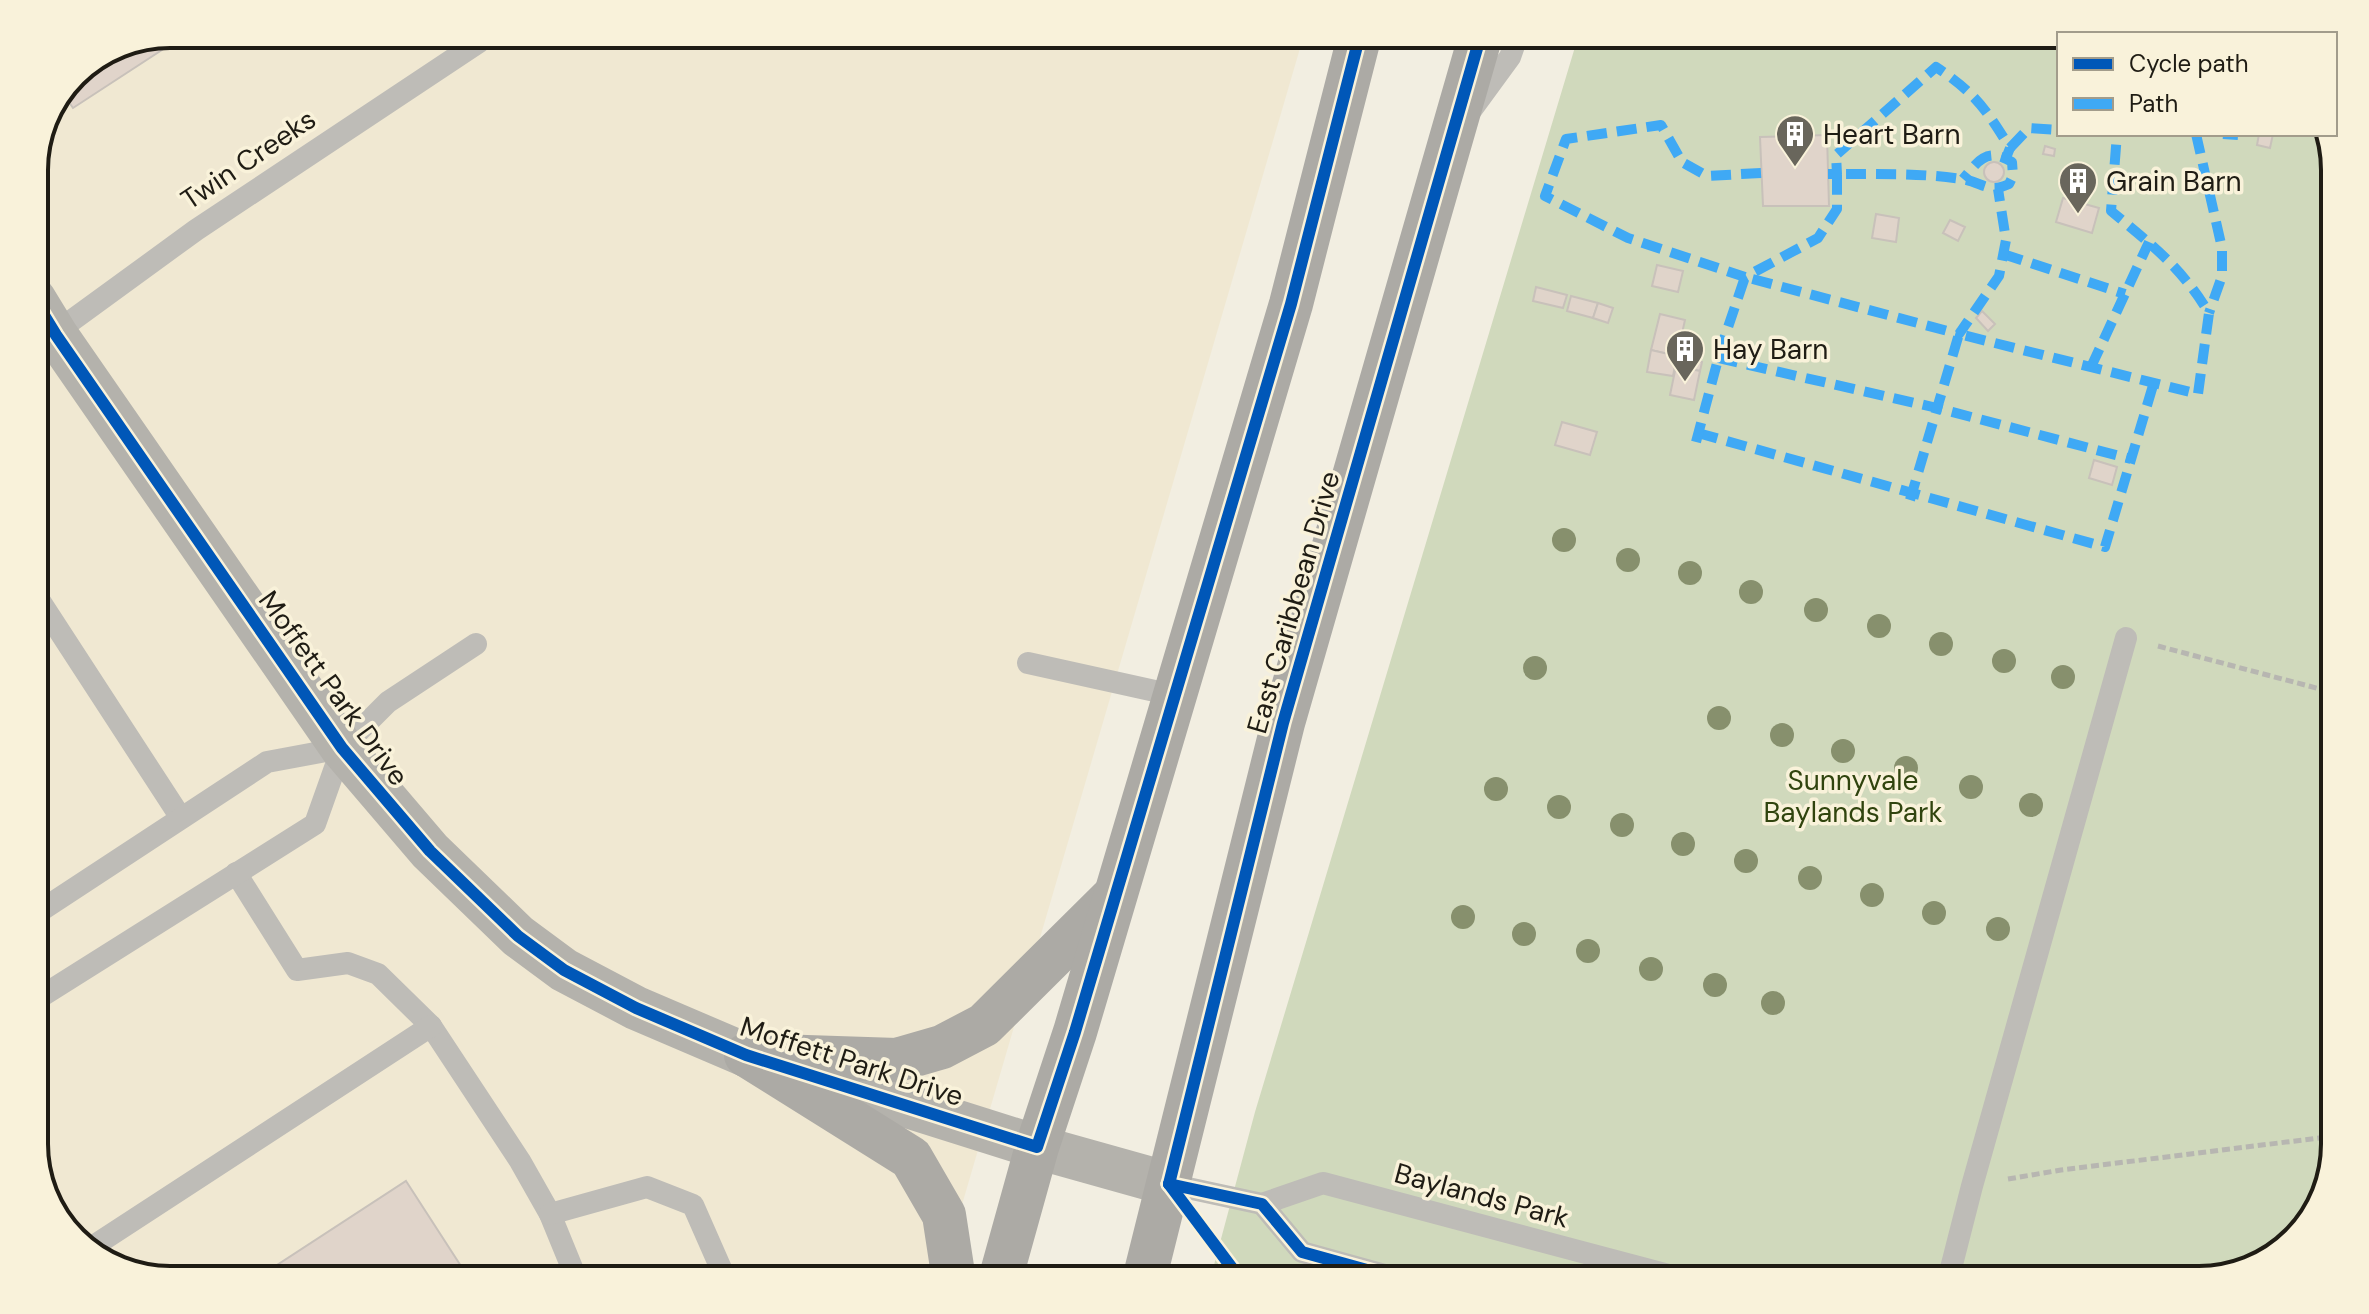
<svg xmlns="http://www.w3.org/2000/svg" width="2369" height="1314" viewBox="0 0 2369 1314" font-family="'DM Sans',sans-serif">
<rect width="100%" height="100%" fill="#f2eee1"/>
<polygon fill="#f0e8d2" points="1303,38 940,1280 170,1280 102,1262 52,1212 34,1153 34,161 74,73 118,44"/>
<polygon fill="#d0d9bc" points="2059,35 2059,134 2326,134 2335,161 2335,1145 2317,1212 2267,1262 2200,1280 1210,1280 1255,1112 1578,37"/>
<g fill="#e0d4ca" stroke="#c8c1ba" stroke-width="2">
<polygon points="118,44 171,44 73,108 64,95 74,73"/>
<polygon points="2259,134 2273,134 2270,148 2257,145"/>
<polygon points="1827,135 1829,206 1763,206 1760,137"/>
<polygon points="2045,146 2055,149 2054,156 2043,154"/>
<circle cx="1994" cy="172" r="10"/>
<polygon points="2063,198 2099,208 2092,233 2056,222"/>
<polygon points="1876,214 1899,218 1896,242 1872,238"/>
<polygon points="1950,220 1965,227 1958,241 1943,233"/>
<polygon points="1657,265 1683,271 1678,292 1652,286"/>
<polygon points="1536,287 1567,295 1563,308 1533,301"/>
<polygon points="1571,296 1598,303 1593,318 1567,311"/>
<polygon points="1598,303 1613,308 1608,323 1593,318"/>
<polygon points="1982,311 1995,324 1988,331 1976,318"/>
<polygon points="1660,314 1685,320 1677,356 1651,350"/>
<polygon points="1651,350 1677,356 1673,376 1647,372"/>
<polygon points="1678,357 1702,362 1700,371 1676,366"/>
<polygon points="1676,366 1700,371 1694,400 1670,395"/>
<polygon points="1562,422 1597,432 1590,455 1555,445"/>
<polygon points="2094,460 2117,467 2112,485 2089,478"/>
<polygon points="406,1181 470,1280 254,1280"/>
</g>
<g fill="none" stroke-linecap="round" stroke-linejoin="round">
<g stroke="#b7b6b1" stroke-width="5" stroke-dasharray="8 4" stroke-linecap="butt">
<polyline points="2158,646 2335,693"/>
<polyline points="2008,1179 2061,1170 2335,1136"/>
</g>
<g stroke="#bebcb7" stroke-width="22">
<polyline points="1472,109 1510,57 1517,37"/>
<polyline points="34,348 196,230 479,42"/>
<polyline points="34,592 181,818"/>
<polyline points="1028,663 1173,695"/>
<polyline points="236,873 297,970 348,963 378,974 431,1026 520,1161 550,1214 577,1280"/>
<polyline points="34,915 267,762 342,748"/>
<polyline points="34,1001 315,824 342,748 388,702 476,644"/>
<polyline points="1169,1184 1262,1204 1323,1183 1687,1280"/>
<polyline points="1262,1204 1302,1252 1403,1280"/>
<polyline points="550,1214 647,1187 693,1205 726,1280"/>
<polyline points="89,1249 431,1026"/>
<polyline points="1948,1280 1972,1186 2126,638"/>
</g>
<polyline stroke="#b4b2ac" stroke-width="44" points="34,299 56,335 342,748 430,851 518,936 564,970 636,1008 746,1055 1037,1147 1169,1184"/>
<g stroke="#acaaa5" stroke-width="44">
<polyline points="746,1055 897,1060 942,1047 984,1025 1111,899"/>
<polyline points="748,1056 911,1158 944,1215 954,1280"/>
<polyline points="1000,1280 1037,1147 1075,1032 1291,304 1359,38"/>
<polyline points="1144,1280 1283,723 1480,38"/>
</g>
<g stroke="#3fa9f5" stroke-width="10" stroke-dasharray="20 10" stroke-linecap="butt">
<polyline points="2196,134 2222,248 2222,276 2209,313"/>
<polyline points="2223,134 2238,135"/>
<polyline points="2010,148 2029,128 2059,130"/>
<path d="M1761,173L1707,176L1682,162L1661,125L1566,139L1545,196L1628,238L1745,277L1818,238L1837,209V174C1878,174 1921,173 1962,179C1982,182 1988,194 2009,184L2013,176L2012,162C1987,147 1979,160 1963,179"/>
<path d="M1828,174H1837L1836,155L1936,67C1975,93 1986,109 2010,148L2006,158"/>
<polyline points="2003,254 2125,294"/>
<polyline points="1718,358 1937,408 2131,459"/>
<polyline points="2091,367 2149,242"/>
<polyline points="1698,433 2105,547 2154,382"/>
<polyline points="1696,442 1721,348 1745,277 1959,334 1999,276 2006,240 1998,189"/>
<path d="M1910,500L1959,334L2198,394L2209,313C2181,267 2152,245 2111,211L2117,134"/>
</g>
<defs>
<g id="cycleway">
<polyline points="34,299 56,335 342,748 430,851 518,936 564,970 636,1008 746,1055 1037,1147 1075,1032 1291,304 1359,38"/>
<polyline points="1169,1184 1283,723 1480,38"/>
<polyline points="1169,1184 1262,1204 1302,1252 1403,1280"/>
<polyline points="1169,1184 1241,1280"/>
</g>
</defs>
<use href="#cycleway" stroke="#f9f2da" stroke-width="17"/>
<use href="#cycleway" stroke="#0057b8" stroke-width="12"/>
</g>
<g fill="#87906d">
<circle cx="1564" cy="540" r="12"/>
<circle cx="1628" cy="560" r="12"/>
<circle cx="1690" cy="573" r="12"/>
<circle cx="1751" cy="592" r="12"/>
<circle cx="1816" cy="610" r="12"/>
<circle cx="1879" cy="626" r="12"/>
<circle cx="1941" cy="644" r="12"/>
<circle cx="2004" cy="661" r="12"/>
<circle cx="1535" cy="668" r="12"/>
<circle cx="2063" cy="677" r="12"/>
<circle cx="1719" cy="718" r="12"/>
<circle cx="1782" cy="735" r="12"/>
<circle cx="1843" cy="751" r="12"/>
<circle cx="1906" cy="768" r="12"/>
<circle cx="1971" cy="787" r="12"/>
<circle cx="1496" cy="789" r="12"/>
<circle cx="2031" cy="805" r="12"/>
<circle cx="1559" cy="807" r="12"/>
<circle cx="1622" cy="825" r="12"/>
<circle cx="1683" cy="844" r="12"/>
<circle cx="1746" cy="861" r="12"/>
<circle cx="1810" cy="878" r="12"/>
<circle cx="1872" cy="895" r="12"/>
<circle cx="1934" cy="913" r="12"/>
<circle cx="1463" cy="917" r="12"/>
<circle cx="1998" cy="929" r="12"/>
<circle cx="1524" cy="934" r="12"/>
<circle cx="1588" cy="951" r="12"/>
<circle cx="1651" cy="969" r="12"/>
<circle cx="1715" cy="985" r="12"/>
<circle cx="1773" cy="1003" r="12"/>
</g>
<defs>
<symbol id="building-pin" viewBox="-11 -11 22 30"><path d="M0 17L-7.5 6A9.5 9.5 0 1 1 7.5 6Z" fill="#69665c" stroke="#f9f2da"/><path d="M-4-6H4V6H1V3H-1V6H-4ZM-2.5-4.3h1.7v1.8h-1.7ZM.8-4.3h1.7v1.8H.8ZM-2.5-1h1.7V.8h-1.7ZM.8-1h1.7V.8H.8Z" fill="#fff"/></symbol>
</defs>
<g fill-rule="evenodd">
<use href="#building-pin" x="1773" y="112" width="44" height="60"/>
<use href="#building-pin" x="2056" y="159" width="44" height="60"/>
<use href="#building-pin" x="1663" y="327" width="44" height="60"/>
</g>
<g text-anchor="middle" stroke-width="7" stroke-linejoin="round" paint-order="stroke">
<g font-size="28" fill="#1f1c14" stroke="#f9f2da" text-anchor="start">
<text x="1823" y="144">Heart Barn</text>
<text x="2106" y="191">Grain Barn</text>
<text x="1713" y="359">Hay Barn</text>
</g>
<g font-size="28" fill="#1f1c14" stroke="#f9f2da">
<text transform="translate(248 159) rotate(-34)" y="10">Twin Creeks</text>
<text transform="translate(1293 602) rotate(-74)" y="10">East Caribbean Drive</text>
<text transform="translate(334 688) rotate(54)" y="10">Moffett Park Drive</text>
<text transform="translate(852 1061) rotate(18)" y="10">Moffett Park Drive</text>
<text transform="translate(1482 1195) rotate(15)" y="10">Baylands Park</text>
</g>
<g font-size="28" fill="#30440e" stroke="#f9f2da">
<text x="1853" y="790">Sunnyvale<tspan x="1853" dy="32">Baylands Park</tspan></text>
</g>
</g>
<path d="M0 0H2369V1314H0ZM170 48H2199A122 122 0 0 1 2321 170V1144A122 122 0 0 1 2199 1266H170A122 122 0 0 1 48 1144V170A122 122 0 0 1 170 48Z" fill="#f9f2da" fill-rule="evenodd"/>
<path fill="none" stroke="#1f1c14" stroke-width="4" d="M170 48H2199A122 122 0 0 1 2321 170V1144A122 122 0 0 1 2199 1266H170A122 122 0 0 1 48 1144V170A122 122 0 0 1 170 48Z"/>
<rect x="2057" y="32" width="280" height="104" fill="#f9f2da" stroke="#a29c8b" stroke-width="2"/>
<rect x="2073" y="58" width="40" height="12" fill="#0057b8" stroke="#a29c8b" stroke-width="2"/>
<text x="2129" y="72" font-size="24" fill="#1f1c14">Cycle path</text>
<rect x="2073" y="98" width="40" height="12" fill="#3fa9f5" stroke="#a29c8b" stroke-width="2"/>
<text x="2129" y="112" font-size="24" fill="#1f1c14">Path</text>
</svg>
